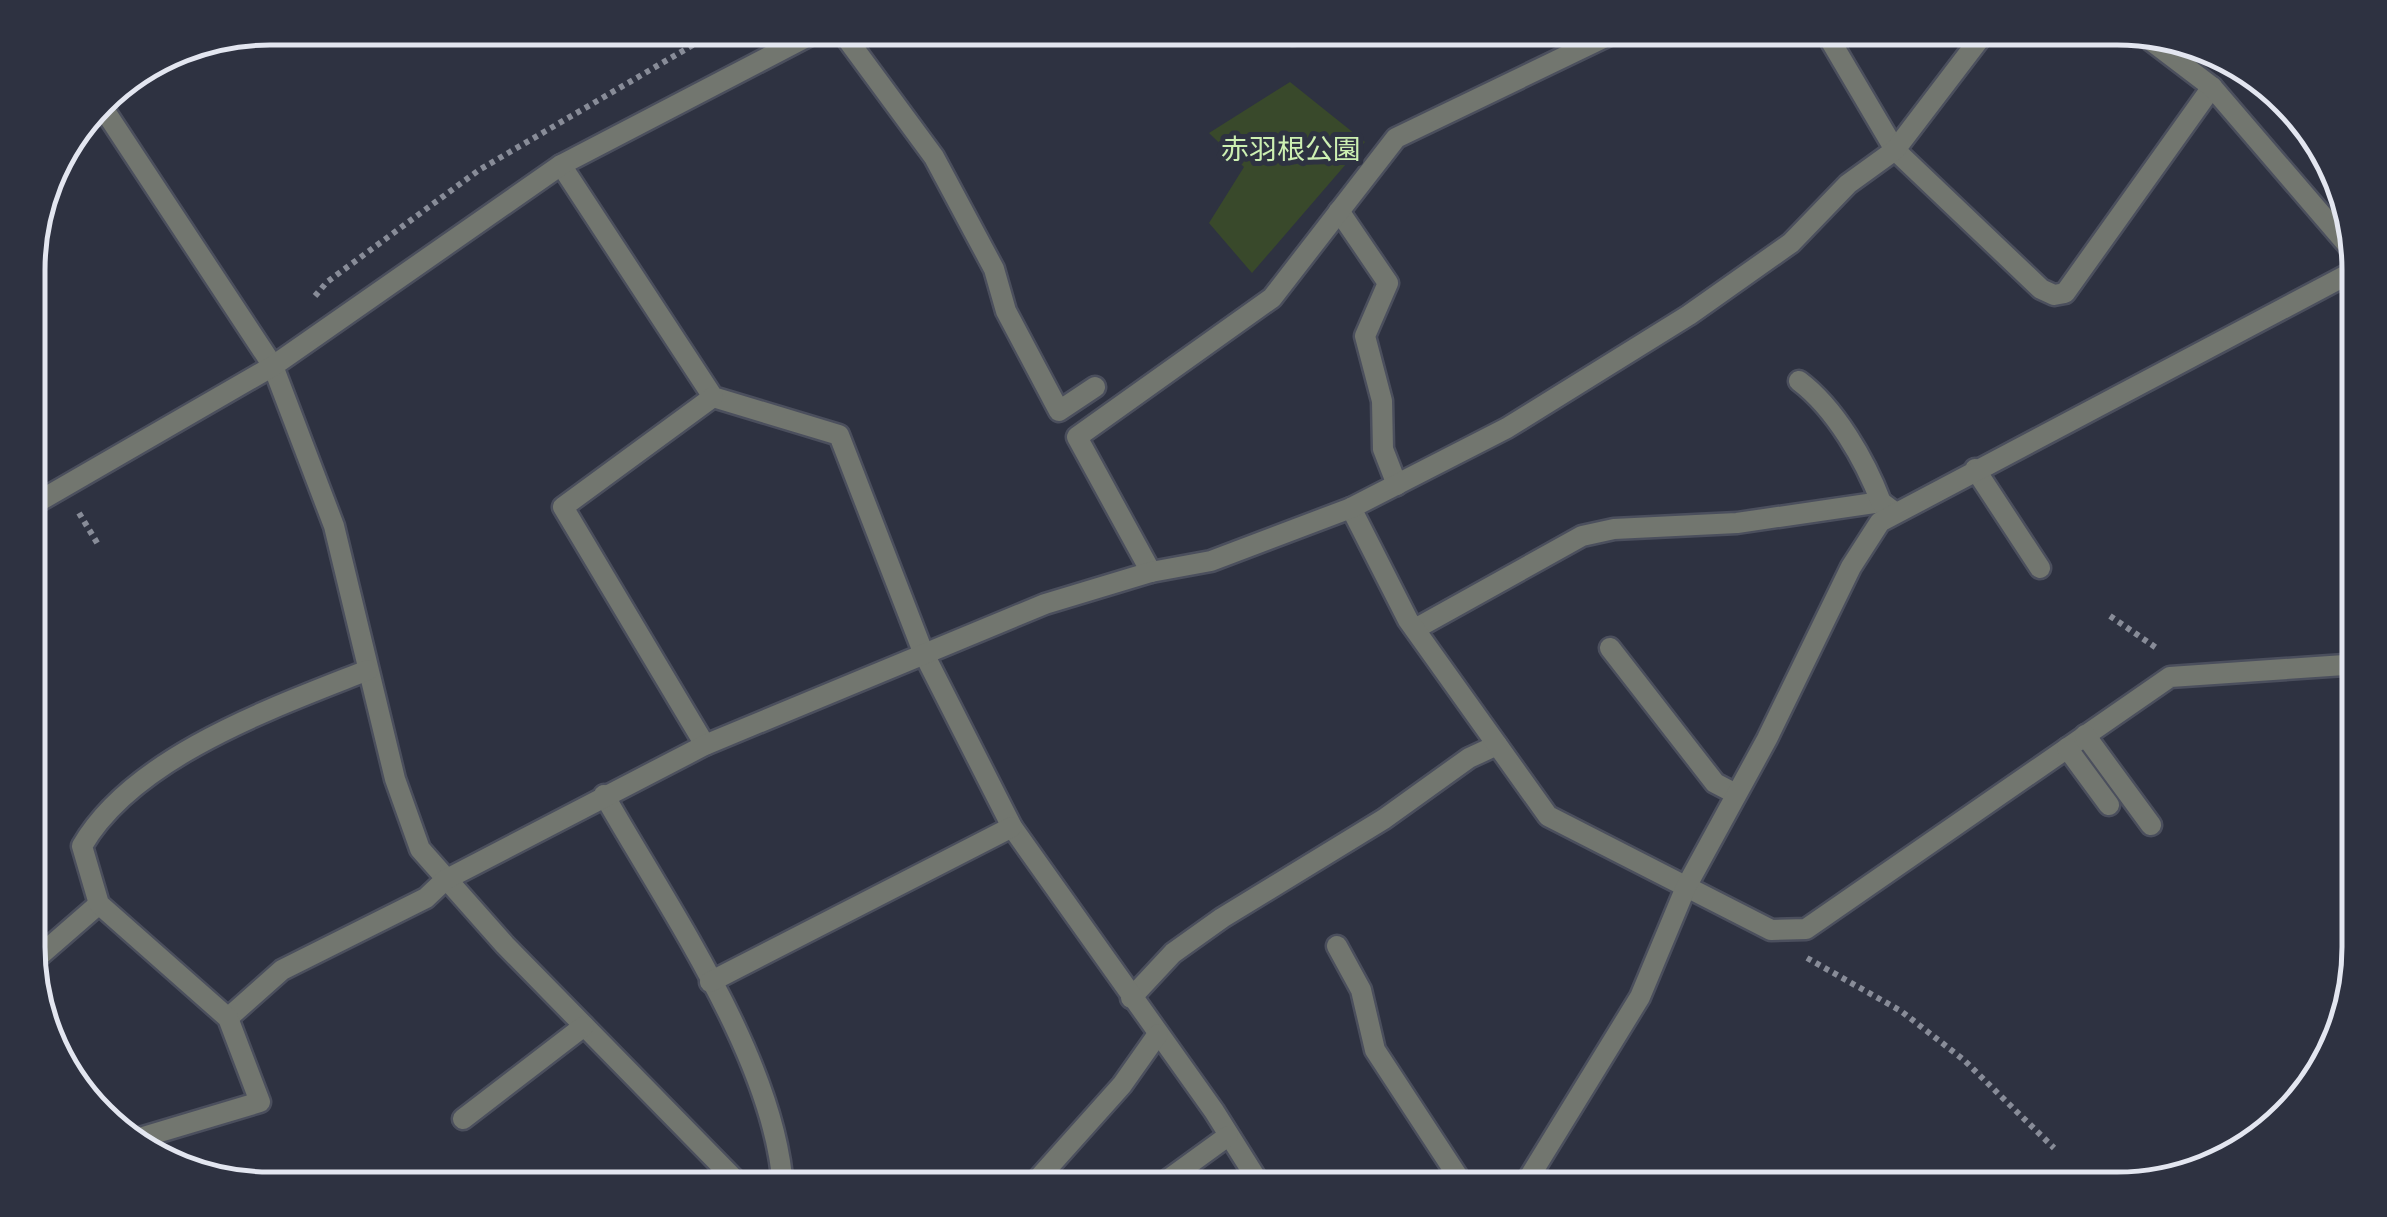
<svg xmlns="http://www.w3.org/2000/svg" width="2387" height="1217" viewBox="0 0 2387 1217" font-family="'Open Sans','Noto Sans JP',sans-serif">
<rect width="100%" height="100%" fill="#2e3241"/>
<polygon fill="#39492b" points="1290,82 1365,142 1252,273 1209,223 1244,167 1209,133"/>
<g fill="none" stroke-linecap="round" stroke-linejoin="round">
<defs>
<g id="lane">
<polyline points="1415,629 1582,536 1614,529 1737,523 1881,502 1893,511"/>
<polyline points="1131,998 1173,953 1222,918 1384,819 1469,758 1497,745"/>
</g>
<g id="street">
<polyline points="839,28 934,157 994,269 1006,311 1059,411 1095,387"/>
<polyline points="1823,28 1895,150 2041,289 2054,295 2065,293 2212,87"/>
<polyline points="2141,33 2212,87 2358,257"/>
<polyline points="1293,35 1306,28"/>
<polyline points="99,102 273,366 334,526 395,779 420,849 505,945 744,1189"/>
<polyline points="561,165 713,397 839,435 923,652 1012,827 1214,1111 1263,1189"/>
<polyline points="1339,211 1388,283 1365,336 1382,401 1383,449 1397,485"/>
<path d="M1799,381C1835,408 1865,460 1881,502"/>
<polyline points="1975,469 2040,568"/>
<polyline points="29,507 273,366 561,165 824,28"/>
<polyline points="1351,508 1408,620 1548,816 1771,930 1806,929 2170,677 2359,664"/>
<polyline points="1151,572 1077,437 1272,298 1396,138 1624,28"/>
<polyline points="1610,648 1715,783 1736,794"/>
<polyline points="2085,735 2151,825"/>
<polyline points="705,745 563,507 713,397"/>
<polyline points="2067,748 2109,805"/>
<path d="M604,795C667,906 776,1061 783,1189"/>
<polyline points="1337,946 1361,990 1375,1050 1466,1189"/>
<polyline points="30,964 99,904"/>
<polyline points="710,982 1012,827"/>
<polyline points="228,1018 282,970 426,898 445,880 705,745 1045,604 1151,572 1211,561 1351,508 1507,428 1689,315 1791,243 1848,184 1895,150 1988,28"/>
<polyline points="463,1119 584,1026"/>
<path d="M133,1140L260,1102L228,1018L99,904L82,846C134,756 275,707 368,670"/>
<polyline points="1029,1189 1122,1085 1158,1034"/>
<polyline points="1155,1189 1228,1136"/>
<polyline points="1522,1189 1640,997 1686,887 1767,739 1851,567 1880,522 2358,269"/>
</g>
</defs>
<use href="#lane" stroke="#4b4f5d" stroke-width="25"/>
<use href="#street" stroke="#4b4f5d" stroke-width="25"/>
<g stroke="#888c98" stroke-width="6" stroke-dasharray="5 5" stroke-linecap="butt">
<polyline points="315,296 327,282 479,170 722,28"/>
<polyline points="79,513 99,546"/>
<polyline points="2110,616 2158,649"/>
<polyline points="1807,958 1901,1011 1964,1060 2054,1148"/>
</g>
<use href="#lane" stroke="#72766f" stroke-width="20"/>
<use href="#street" stroke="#72766f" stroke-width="20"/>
</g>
<g text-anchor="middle" stroke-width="10" stroke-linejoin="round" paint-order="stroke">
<g font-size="28" fill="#cdf0b2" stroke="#2e3241">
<text x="1291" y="159">赤羽根公園</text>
</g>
</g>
<path d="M0 0H2387V1217H0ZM270 45H2117A225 225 0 0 1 2342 270V947A225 225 0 0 1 2117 1172H270A225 225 0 0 1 45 947V270A225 225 0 0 1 270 45Z" fill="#2e3241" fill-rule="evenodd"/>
<path fill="none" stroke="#e3e6f0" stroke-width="5" d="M270 45H2117A225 225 0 0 1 2342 270V947A225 225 0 0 1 2117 1172H270A225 225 0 0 1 45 947V270A225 225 0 0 1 270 45Z"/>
</svg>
